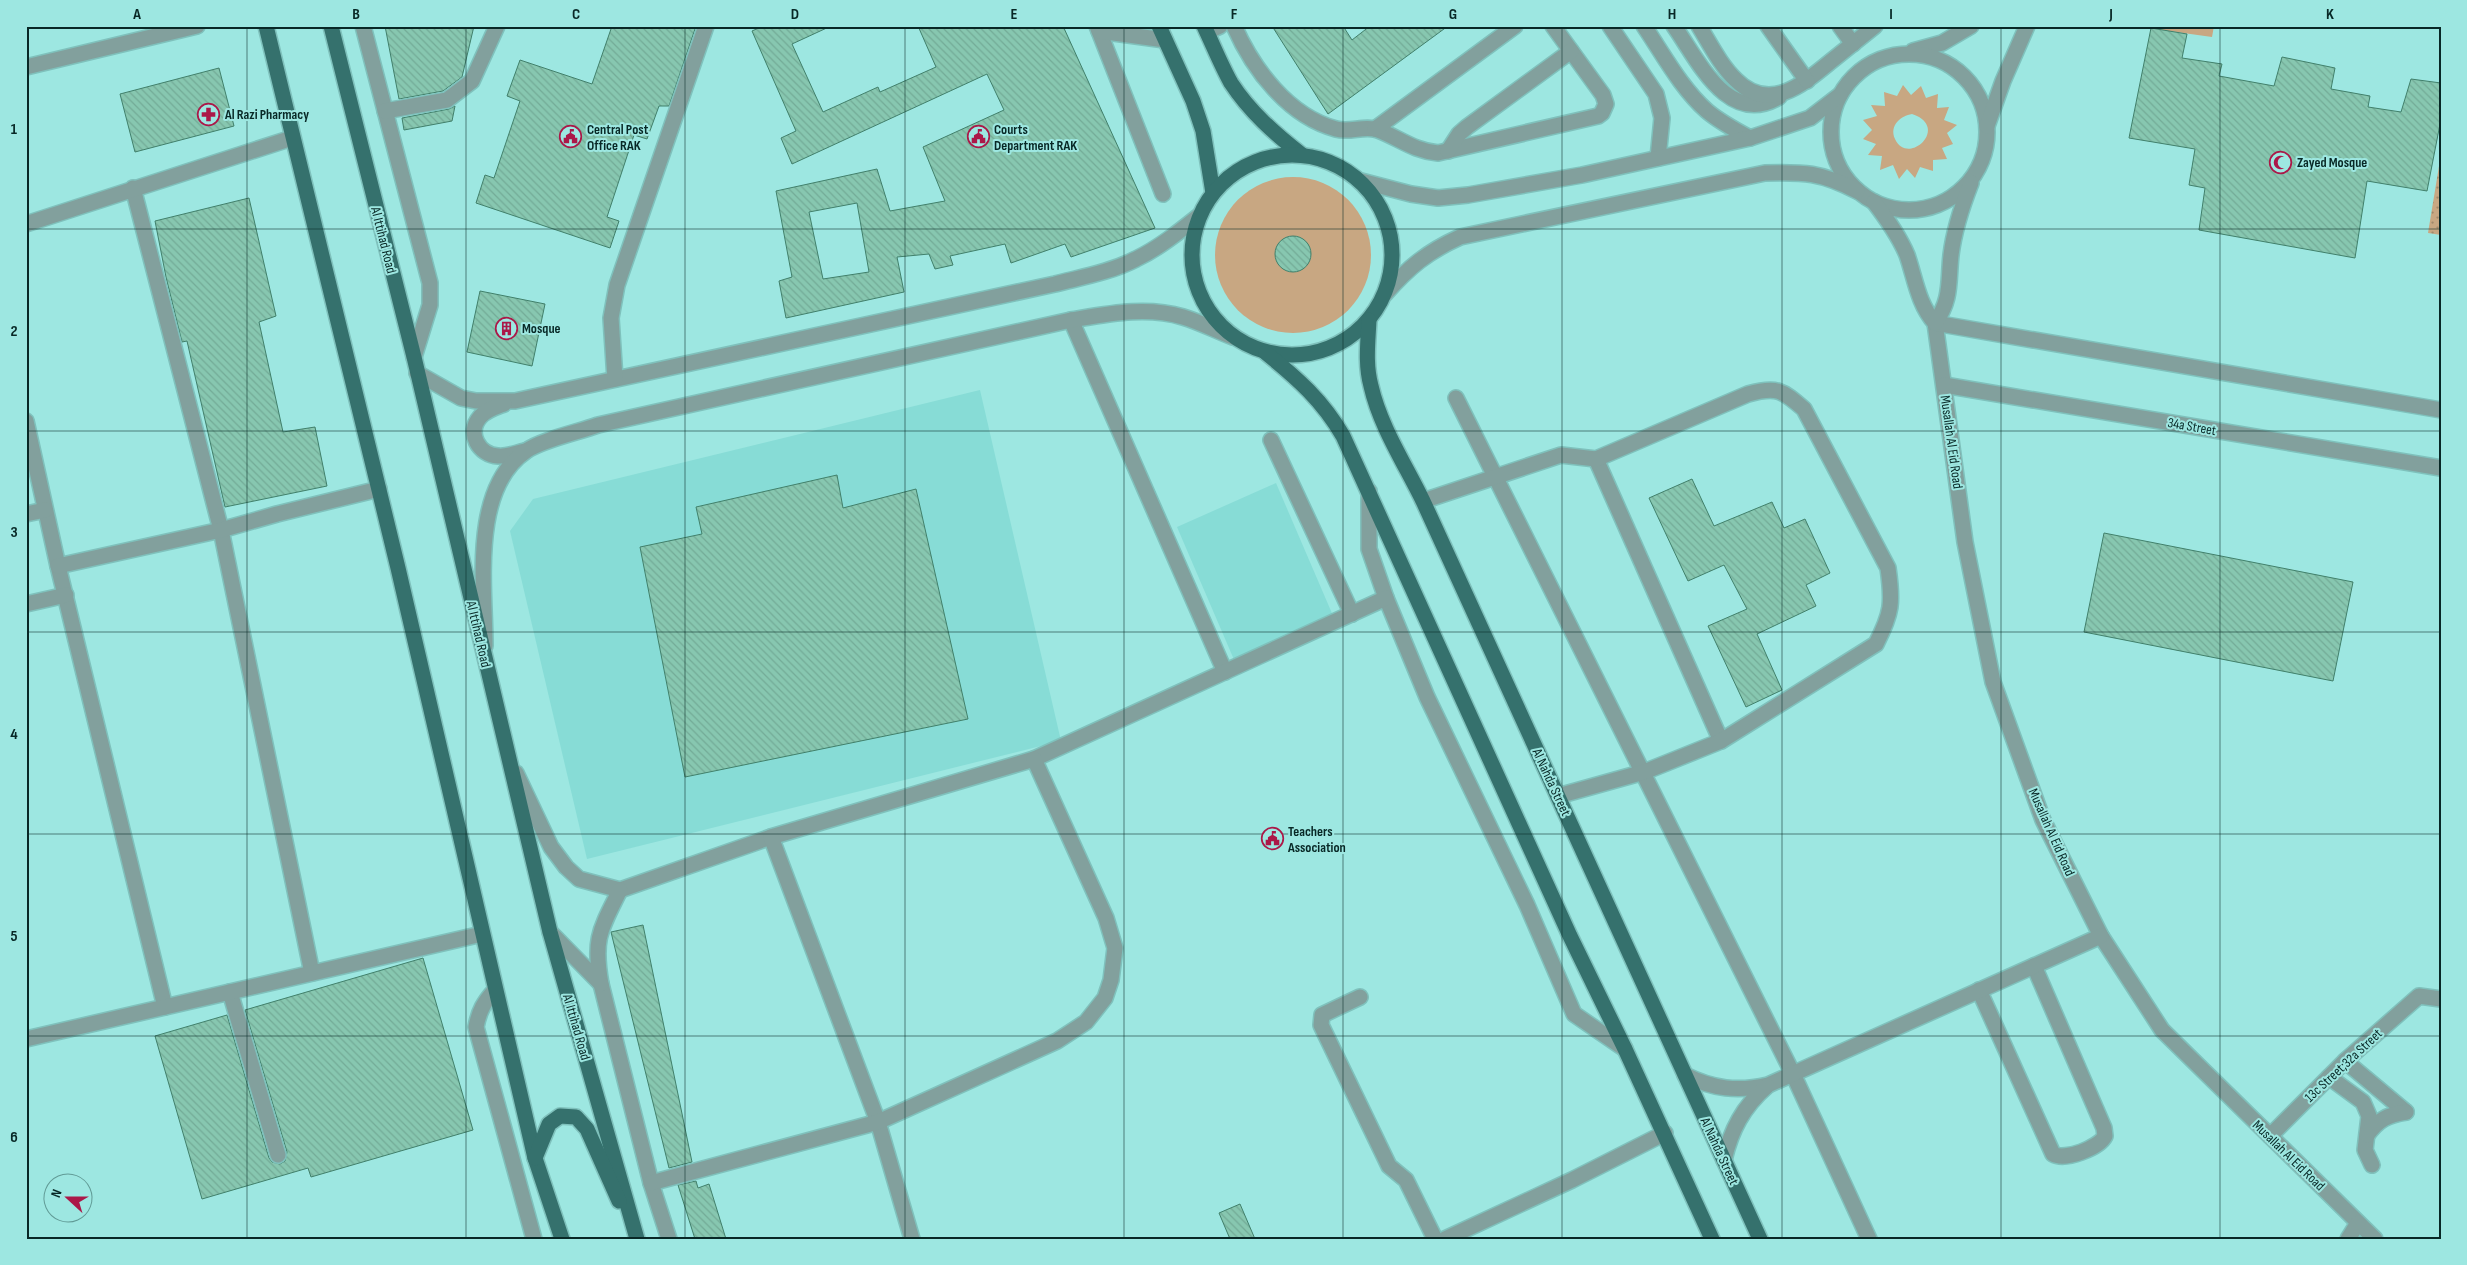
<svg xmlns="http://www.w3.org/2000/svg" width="2467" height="1265" viewBox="0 0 2467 1265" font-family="'Sofia Sans Condensed',sans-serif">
<defs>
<pattern id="park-dots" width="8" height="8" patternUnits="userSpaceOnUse" patternTransform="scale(1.25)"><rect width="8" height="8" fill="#c8a782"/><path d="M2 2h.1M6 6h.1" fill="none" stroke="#a0886a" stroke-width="1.8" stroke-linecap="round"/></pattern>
<pattern id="building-back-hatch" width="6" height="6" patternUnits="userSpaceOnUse" patternTransform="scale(1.25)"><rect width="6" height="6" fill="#87c7b0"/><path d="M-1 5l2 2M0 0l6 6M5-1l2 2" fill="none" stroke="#73ab97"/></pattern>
</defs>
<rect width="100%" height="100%" fill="#9de7e1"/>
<g fill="#87dcd6">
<polygon points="980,390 1061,741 587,859 510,531 533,499"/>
<polygon points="1276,483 1334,618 1235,662 1177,527"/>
</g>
<g fill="#c8a782" fill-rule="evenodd">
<polygon points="2133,26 2214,26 2212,37"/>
<path d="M1903,85L1911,95L1921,86L1926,98L1938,94L1937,108L1949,107L1944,120L1957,125L1947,133L1953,144L1942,148L1947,159L1933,160V171L1920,167L1915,178L1907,169L1899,179L1893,165L1880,170L1882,156L1868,155L1876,144L1863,139L1872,130L1863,120L1877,116L1871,105L1885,106L1884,92L1897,96ZM1912,114C1951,127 1908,167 1895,139C1889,125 1901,116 1912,114Z"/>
<circle cx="1293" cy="255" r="78"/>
</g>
<polygon fill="url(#park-dots)" points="2441,154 2441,235 2428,233"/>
<g fill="url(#building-back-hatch)" stroke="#41806b" fill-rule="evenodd">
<polygon points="385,26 474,26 462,77 443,91 399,99"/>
<polygon points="612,26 696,26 669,106 659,106 647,139 634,135 607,217 619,221 610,248 476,203 485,175 494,178 520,101 507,96 520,60 592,84"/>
<path d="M763,26H831L792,44L823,112L878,87L880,92L936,67L918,26H1063L1155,228L1071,257L1065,244L1011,263L1005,244L950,256L953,265L935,269L929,254L897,257L904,292L786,318L779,281L792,277L776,191L877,169L890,211L945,201L923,147L1004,110L987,74L792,164L781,138L796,131L752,31ZM857,203L869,272L823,279L809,212Z"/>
<polygon points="1272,26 1343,26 1352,40 1370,26 1448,26 1328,114"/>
<polygon points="2151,28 2187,34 2182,58 2222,64 2219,76 2274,86 2282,57 2335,68 2331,89 2370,96 2368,107 2401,112 2411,79 2441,83 2441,119 2427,191 2367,181 2355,258 2199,230 2205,188 2189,185 2195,149 2129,138"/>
<polygon points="219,68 234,126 135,152 120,94"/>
<polygon points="455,106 452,121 404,130 402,118 449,109"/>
<polygon points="249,198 276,316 259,322 283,432 315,427 327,486 225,507 187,341 182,342 166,277 155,221"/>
<circle cx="1293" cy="254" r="18"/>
<polygon points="480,291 545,304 532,366 467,352"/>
<polygon points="837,475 843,508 916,489 968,719 685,777 640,547 702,534 696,507"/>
<polygon points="1692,479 1714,526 1772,502 1784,528 1805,519 1830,573 1806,585 1816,606 1757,634 1782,690 1746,707 1708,626 1747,609 1724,565 1688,581 1649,498"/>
<polygon points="2104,533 2353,582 2333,681 2084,632"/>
<polygon points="643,925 692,1162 669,1168 611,932"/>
<polygon points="423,958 473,1130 311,1177 308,1168 202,1199 155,1036 227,1015 269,1158 272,1162 280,1164 285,1161 287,1152 245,1010"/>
<polygon points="696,1181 698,1188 709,1184 726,1239 695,1239 678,1185"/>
<polygon points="1240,1204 1255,1239 1230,1239 1219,1213"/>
</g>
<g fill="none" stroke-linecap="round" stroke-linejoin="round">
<defs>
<g id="minor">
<polyline points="363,26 430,283 430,305 414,357"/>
<polyline points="1097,26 1163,194"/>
<path d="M1234,26C1253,69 1288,116 1336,129C1350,133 1365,125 1378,130C1399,138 1414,151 1438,153L1598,116L1602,113L1606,104L1603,95L1553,26"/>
<polyline points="1610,26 1656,94 1662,118 1658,158"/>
<path d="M1644,26C1663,54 1681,88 1707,111C1720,122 1735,130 1750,138"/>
<path d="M1674,26C1698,60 1728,127 1779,97"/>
<path d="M1699,26C1710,44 1721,66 1736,80C1769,113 1802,85 1830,62C1845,50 1860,38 1875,26"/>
<polyline points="1768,26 1807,81"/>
<polyline points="1840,26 1853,44"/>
<polyline points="1099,31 1165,40"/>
<polyline points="1207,32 1220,26"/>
<polyline points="1913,51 1942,43 1971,26"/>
<circle cx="1909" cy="132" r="78"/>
<polyline points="26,67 197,26"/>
<polyline points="385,111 447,100 472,81 497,26"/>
<polyline points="1987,126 2003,81 2027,26"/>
<polyline points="1375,129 1515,26"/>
<polyline points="1448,151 1459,134 1467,127 1571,51"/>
<polyline points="1361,181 1411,194 1438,198 1468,195 1582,175 1750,138 1810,118 1840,95"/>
<polyline points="133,188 221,530 312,973"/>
<path d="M1874,202C1887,219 1899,236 1907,255C1915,278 1918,304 1935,323L1965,542L1993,682L2043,820L2101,936L2162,1030L2375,1239"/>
<polyline points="26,224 292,138"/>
<path d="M1385,294C1409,267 1427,252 1460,237L1765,173C1804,172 1821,172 1857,191"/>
<polyline points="1071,320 1225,672"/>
<polyline points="1935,323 2441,410"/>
<path d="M1935,323C1952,299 1948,282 1951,255C1954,230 1962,206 1971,183"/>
<path d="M417,373L461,398L476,401H515L1055,284C1082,277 1111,272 1136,259C1159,248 1180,231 1200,215"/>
<polyline points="615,379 611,318 617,285 706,26"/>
<polyline points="1944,385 2441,468"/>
<polyline points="1456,398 1793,1074 1869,1239"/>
<path d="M504,404C496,407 486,410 480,417C466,433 479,455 498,456C507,457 516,453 525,451"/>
<polyline points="26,421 58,566 165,1007"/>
<polyline points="1271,440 1352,614"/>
<polyline points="1596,459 1721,741"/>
<polyline points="1369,491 1369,549 1386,598 1427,697 1527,905 1574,1014 1625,1049"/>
<path d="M1423,501L1561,455L1596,459L1748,394C1777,386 1782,390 1804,409L1888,568C1893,603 1892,613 1876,644L1721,741L1644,772L1558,796"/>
<polyline points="26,514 45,510"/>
<polyline points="58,566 221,530 277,514 379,489"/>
<polyline points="26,604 66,595"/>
<path d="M485,646C485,588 470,489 526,451C541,440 579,432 598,425L1071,320C1108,314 1146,306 1183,317C1200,322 1217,331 1233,337"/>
<polyline points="516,773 551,847 566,867 579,879 620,890 771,837 1034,759 1386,598"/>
<polyline points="771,837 878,1122 912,1239"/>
<path d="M620,890C600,930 593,939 601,984L651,1183L669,1239"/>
<polyline points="550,932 601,984"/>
<path d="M495,990C484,1002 479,1011 476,1027L534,1239"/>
<path d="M1979,990L2053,1154C2065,1161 2099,1148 2105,1136L2104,1128L2034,966"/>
<polyline points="230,992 278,1155"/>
<polyline points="1360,997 1322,1015 1321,1025 1389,1166 1406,1180 1435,1239"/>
<polyline points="26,1039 482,934"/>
<polyline points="2345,1061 2406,1112"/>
<path d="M1685,1075C1713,1089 1738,1092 1768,1085L2101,936"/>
<polyline points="2329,1077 2363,1102 2369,1116 2365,1150 2372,1165"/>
<path d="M2367,1135C2378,1120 2387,1115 2406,1112"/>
<polyline points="2270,1136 2345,1061 2419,996 2441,999"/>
<path d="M1724,1160C1731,1130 1743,1107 1767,1086"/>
<polyline points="651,1183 878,1122 1057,1041 1086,1022 1105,998 1111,980 1115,948 1106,918 1034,759"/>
<polyline points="1445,1239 1572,1180 1665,1133"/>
<polyline points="2348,1239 2358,1223"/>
</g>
<g id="major">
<polyline points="266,26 398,568 535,1158 562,1239"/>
<polyline points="331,26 414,357 550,932 637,1239"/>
<polyline points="1159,26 1193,101 1203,131 1213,193"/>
<path d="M1204,26C1213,45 1221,65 1231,83C1250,112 1275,134 1302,155"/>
<circle cx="1292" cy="255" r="100"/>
<path d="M1369,320C1368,342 1365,364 1371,386C1380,426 1405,464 1423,501L1760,1239"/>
<path d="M1266,353C1297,378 1323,401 1343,436L1570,936L1625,1049L1712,1239"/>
<polyline points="535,1158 549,1124 560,1116 576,1117 587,1129 619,1201"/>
</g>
</defs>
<use href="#minor" stroke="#7fc1bc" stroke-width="18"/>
<use href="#major" stroke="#7fc1bc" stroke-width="18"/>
<use href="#minor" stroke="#82a09d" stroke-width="15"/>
<use href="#major" stroke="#35716d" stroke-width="15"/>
</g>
<path fill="none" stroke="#082826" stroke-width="1" stroke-opacity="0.55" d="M247,26V1239M466,26V1239M685,26V1239M905,26V1239M1124,26V1239M1343,26V1239M1562,26V1239M1782,26V1239M2001,26V1239M2220,26V1239M26,229H2441M26,431H2441M26,632H2441M26,834H2441M26,1036H2441"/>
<defs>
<symbol id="pharmacy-ring" viewBox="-11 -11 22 22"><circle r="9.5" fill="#9de7e1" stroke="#ab1848" stroke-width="1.5"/><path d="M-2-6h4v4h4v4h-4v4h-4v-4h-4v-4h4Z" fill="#ab1848"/></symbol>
<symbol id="civic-ring" viewBox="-11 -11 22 22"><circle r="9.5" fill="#9de7e1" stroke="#ab1848" stroke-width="1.5"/><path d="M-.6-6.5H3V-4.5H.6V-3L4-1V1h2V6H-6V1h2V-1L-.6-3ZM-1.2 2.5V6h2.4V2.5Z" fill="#ab1848"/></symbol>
<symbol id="mosque-ring" viewBox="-11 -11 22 22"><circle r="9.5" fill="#9de7e1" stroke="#ab1848" stroke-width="1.5"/><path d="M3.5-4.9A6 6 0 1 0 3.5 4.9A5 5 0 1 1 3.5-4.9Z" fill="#ab1848"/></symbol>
<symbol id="building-ring" viewBox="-11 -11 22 22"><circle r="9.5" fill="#9de7e1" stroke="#ab1848" stroke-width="1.5"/><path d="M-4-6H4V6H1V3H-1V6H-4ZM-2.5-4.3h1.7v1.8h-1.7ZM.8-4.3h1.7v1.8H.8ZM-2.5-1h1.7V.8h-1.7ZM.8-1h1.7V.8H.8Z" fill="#ab1848"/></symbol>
</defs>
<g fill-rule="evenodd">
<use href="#pharmacy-ring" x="196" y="102" width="25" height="25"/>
<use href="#civic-ring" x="558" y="124" width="25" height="25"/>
<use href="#civic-ring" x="966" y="124" width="25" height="25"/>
<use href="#mosque-ring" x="2268" y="150" width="25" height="25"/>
<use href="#building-ring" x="494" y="316" width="25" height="25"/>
<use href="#civic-ring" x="1260" y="826" width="25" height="25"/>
</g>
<g text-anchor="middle" stroke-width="4" stroke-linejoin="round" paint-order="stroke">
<g font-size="14" font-weight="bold" fill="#082826" stroke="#9de7e1" text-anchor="start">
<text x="225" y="119">Al Razi Pharmacy</text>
<text x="587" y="134">Central Post<tspan x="587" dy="16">Office RAK</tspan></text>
<text x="994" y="134">Courts<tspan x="994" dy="16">Department RAK</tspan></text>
<text x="2297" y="167">Zayed Mosque</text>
<text x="522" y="333">Mosque</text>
<text x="1288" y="836">Teachers<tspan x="1288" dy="16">Association</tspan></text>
</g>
<g font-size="14" fill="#082826" stroke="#9de7e1">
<text transform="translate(384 240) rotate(76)" y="5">Al Ittihad Road</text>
<text transform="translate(2192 426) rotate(10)" y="5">34a Street</text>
<text transform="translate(1952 442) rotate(82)" y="5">Musallah Al Eid Road</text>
<text transform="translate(479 634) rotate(77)" y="5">Al Ittihad Road</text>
<text transform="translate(1552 782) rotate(65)" y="5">Al Nahda Street</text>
<text transform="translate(2052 832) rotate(66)" y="5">Musallah Al Eid Road</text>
<text transform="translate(577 1027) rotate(74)" y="5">Al Ittihad Road</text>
<text transform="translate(2343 1065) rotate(-43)" y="5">13c Street;32a Street</text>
<text transform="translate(1720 1151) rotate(65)" y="5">Al Nahda Street</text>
<text transform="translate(2289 1155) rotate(44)" y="5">Musallah Al Eid Road</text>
</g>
</g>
<rect width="2467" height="1265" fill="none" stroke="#9de7e1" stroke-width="55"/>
<g transform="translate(68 1198) rotate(291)"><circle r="24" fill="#9de7e1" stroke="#619b96"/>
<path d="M0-4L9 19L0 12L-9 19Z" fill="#ab1848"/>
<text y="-8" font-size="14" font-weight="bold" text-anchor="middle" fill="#082826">N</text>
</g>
<rect x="28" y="28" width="2412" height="1210" fill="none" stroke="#082826" stroke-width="2"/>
<g font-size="16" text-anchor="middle" font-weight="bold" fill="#082826">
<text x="137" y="19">A</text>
<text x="356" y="19">B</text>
<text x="576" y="19">C</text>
<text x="795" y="19">D</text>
<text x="1014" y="19">E</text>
<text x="1234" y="19">F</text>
<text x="1453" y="19">G</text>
<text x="1672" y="19">H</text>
<text x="1891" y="19">I</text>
<text x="2111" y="19">J</text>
<text x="2330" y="19">K</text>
<text x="14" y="134">1</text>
<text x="14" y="336">2</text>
<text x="14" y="537">3</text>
<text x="14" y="739">4</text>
<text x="14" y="941">5</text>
<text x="14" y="1142">6</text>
</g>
</svg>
